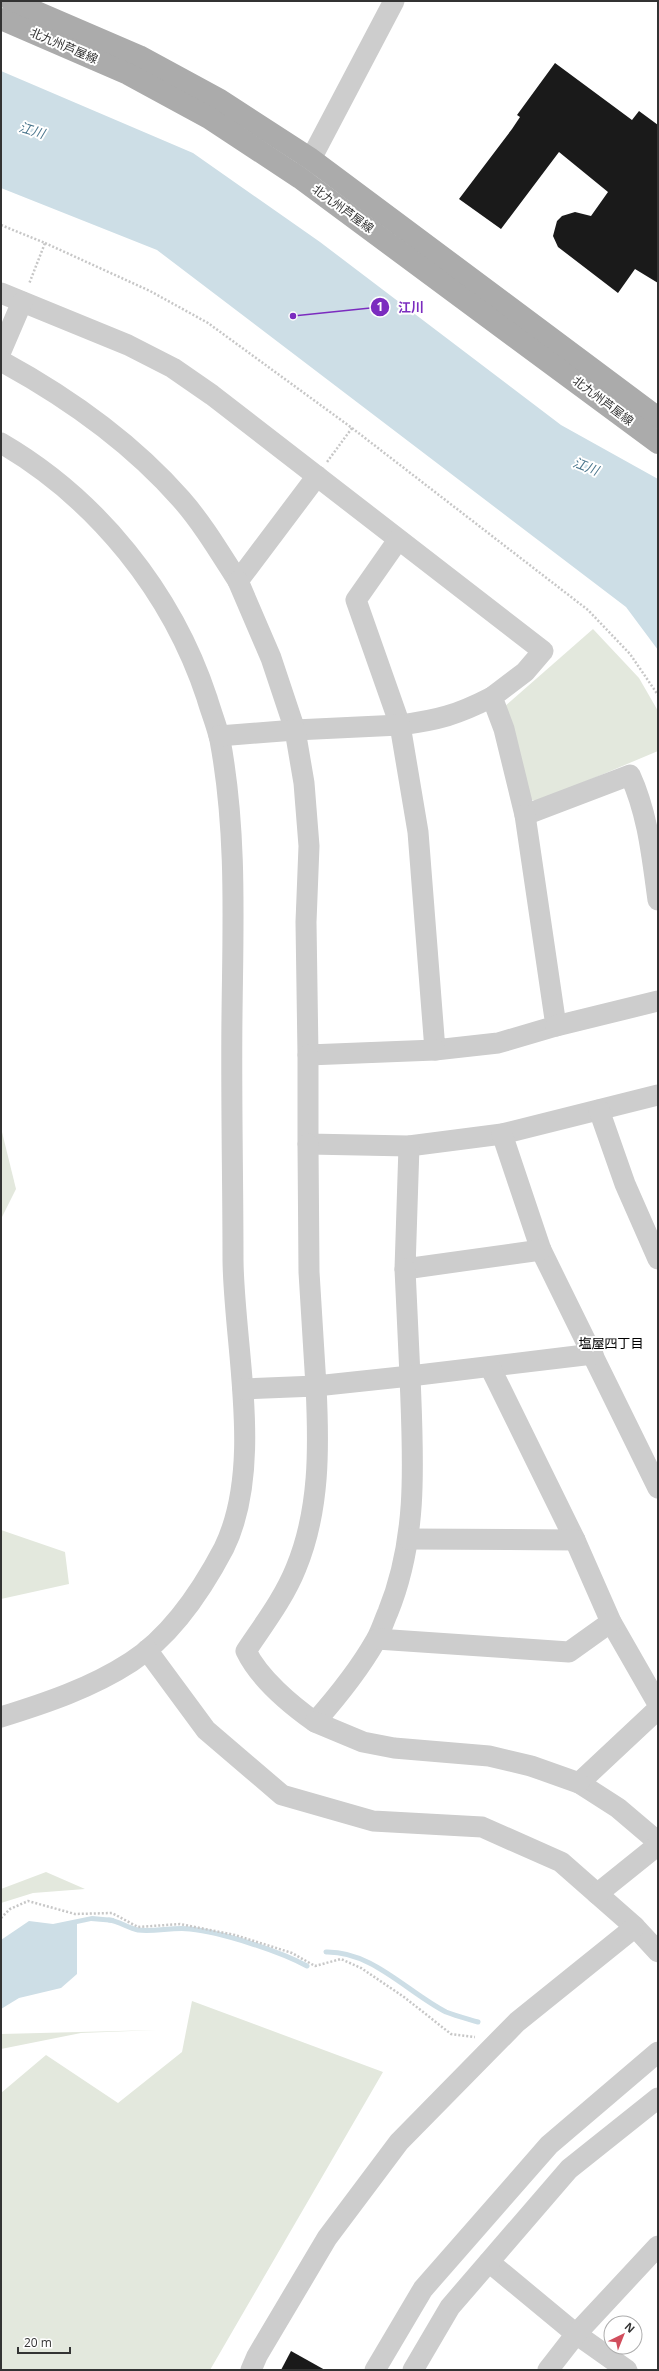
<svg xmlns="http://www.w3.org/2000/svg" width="659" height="2371" viewBox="0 0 659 2371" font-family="'Open Sans','Noto Sans JP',sans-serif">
<rect width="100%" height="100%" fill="#fff"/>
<g fill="#e3e8dd">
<polygon points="593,629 639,678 658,711 658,751 537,802 528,798 504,707"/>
<polygon points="1,1128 16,1189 1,1219"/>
<polygon points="1,1530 65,1552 69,1584 1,1599"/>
<polygon points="46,1872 85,1889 33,1893 1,1903 1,1889"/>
<polygon points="192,2001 383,2072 210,2370 1,2370 1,2093 46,2055 118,2103 182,2052"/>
<polygon points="157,2030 81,2033 1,2049 1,2034"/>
</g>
<g fill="#cddee6">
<polygon points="1,71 193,153 320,242 561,425 658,479 658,650 626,607 157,250 1,188"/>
<polygon points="92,1916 114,1918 115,1923 91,1921 77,1924 77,1974 61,1988 19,1998 1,2009 1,1940 29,1921 53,1924"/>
</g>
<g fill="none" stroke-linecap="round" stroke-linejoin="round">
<g stroke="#cddee6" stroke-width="5">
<path d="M109,1920C119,1921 128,1928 138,1930C155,1932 173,1927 190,1929C221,1932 279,1951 307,1966"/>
<path d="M326,1952C372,1951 407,1992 446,2012C456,2016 468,2019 478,2022"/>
</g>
</g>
<g fill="#1a1a1a">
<polygon points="555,63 632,120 639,111 658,125 658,283 635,269 618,293 558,247 553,236 557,221 562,216 575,212 591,216 608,192 559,152 501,229 459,199 512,129 520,117 517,115"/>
<polygon points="291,2351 325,2370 281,2370"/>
</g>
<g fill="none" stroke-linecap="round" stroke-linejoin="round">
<g stroke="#c7c7c7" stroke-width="2.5" stroke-dasharray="2 2" stroke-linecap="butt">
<polyline points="1,225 45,243 29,284"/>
<polyline points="45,243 150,291 208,323 352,428 327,462"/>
<polyline points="352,428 588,610 630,654 658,695"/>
<polyline points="1,1918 10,1909 28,1901 75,1914 112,1913 138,1927 180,1924 235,1935 292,1953 315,1966 341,1959 361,1968 404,1997 451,2034 475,2037"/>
</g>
<g stroke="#cdcdcd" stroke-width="21">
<polyline points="303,174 394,1"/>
<path d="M1,293L128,345L173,368L212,395L543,651L525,672L492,697L504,729L525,815L630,775C648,814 652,857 658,900"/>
<polyline points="1,351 22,302"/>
<path d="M1,361C69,398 130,441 181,499C203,524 220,553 238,581L317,476"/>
<path d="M1,443C97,499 172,592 207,698C211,712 217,726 220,740C237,831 233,923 232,1015C231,1097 233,1179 233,1260C234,1348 264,1466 224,1548C202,1590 171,1636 131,1662C91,1688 46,1703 1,1717"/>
<path d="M398,540L356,600L400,725C438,720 457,715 492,697"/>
<polyline points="238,581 271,658 295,730 400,725 418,832 435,1050 498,1043 556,1026 525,815"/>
<polyline points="219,736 295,730 304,783 309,846 306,922 308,1055 435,1050"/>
<polyline points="556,1026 658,1001"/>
<polyline points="308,1055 308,1144 409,1146 502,1134 658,1095"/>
<polyline points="599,1110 625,1184 658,1259"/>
<polyline points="502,1134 541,1250 658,1488"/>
<polyline points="409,1146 405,1269 541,1250"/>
<polyline points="405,1269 410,1376 593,1354"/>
<polyline points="490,1367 575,1540 611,1622 658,1704"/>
<path d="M243,1389L316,1386C319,1447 320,1510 296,1568C284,1598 264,1624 246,1651C259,1678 291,1705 315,1722C338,1696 359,1670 376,1640C381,1631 384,1621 388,1612C419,1536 413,1457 410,1376L316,1386L309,1272L308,1144"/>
<polyline points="409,1539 575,1540"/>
<polyline points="377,1639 569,1652 611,1622"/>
<polyline points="147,1650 206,1730 282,1795 373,1821 482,1827 561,1862 635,1927 658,1952"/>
<polyline points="658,1709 579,1783 618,1808 658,1842"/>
<polyline points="315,1722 363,1742 394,1748 489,1756 531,1766 579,1783"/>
<polyline points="597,1894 658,1845"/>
<polyline points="489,2262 576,2334 627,2370"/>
<polyline points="251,2370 257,2356 327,2238 399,2142 517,2022 635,1927"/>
<polyline points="375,2370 423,2289 549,2145 658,2052"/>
<polyline points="413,2370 450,2307 569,2169 658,2098"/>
<polyline points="548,2370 576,2334 658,2246"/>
</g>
<g stroke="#ababab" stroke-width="22">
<polyline points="11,1 139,56 220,100 311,159 658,418"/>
<polyline points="1,19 128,74 209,118 300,178 658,443"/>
</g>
</g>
<g text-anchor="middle" stroke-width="4" stroke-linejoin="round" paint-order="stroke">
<g font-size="12" fill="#333" stroke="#fff">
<text transform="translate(64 46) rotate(23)" y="4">北九州芦屋線</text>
<text transform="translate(343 209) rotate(36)" y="4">北九州芦屋線</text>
<text transform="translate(603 401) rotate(37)" y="4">北九州芦屋線</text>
</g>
<g font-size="13" font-style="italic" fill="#4a758c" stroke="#fff">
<text transform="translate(32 130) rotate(17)" y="5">江川</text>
<text transform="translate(586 466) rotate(21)" y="5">江川</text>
</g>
<g font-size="13" fill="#000" stroke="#fff">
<text x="611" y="1348">塩屋四丁目</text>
</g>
</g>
<path fill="none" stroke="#7b2cbf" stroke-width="1.5" d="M293 316L380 307"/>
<g fill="#7b2cbf" stroke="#fff" stroke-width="1.5">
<circle cx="293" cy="316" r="4"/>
<circle cx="380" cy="307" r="10"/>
</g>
<g font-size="12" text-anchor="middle" font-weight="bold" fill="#fff">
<text x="380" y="311">1</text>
</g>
<g font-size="13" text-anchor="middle" font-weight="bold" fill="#7b2cbf" stroke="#fff" stroke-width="4" stroke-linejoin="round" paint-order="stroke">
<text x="411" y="312">江川</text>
</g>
<rect width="659" height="2371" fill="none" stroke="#333333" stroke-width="4"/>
<g transform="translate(623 2335) rotate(43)"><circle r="19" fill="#ffffff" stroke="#adadad"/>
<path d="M0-3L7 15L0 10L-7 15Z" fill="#d14e5d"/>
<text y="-6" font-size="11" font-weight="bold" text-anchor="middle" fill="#333333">N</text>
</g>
<path d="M18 2347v6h52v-6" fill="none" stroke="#333333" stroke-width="2"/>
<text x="24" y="2347" font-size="12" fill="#333333" stroke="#ffffff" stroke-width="3" paint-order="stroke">20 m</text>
</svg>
